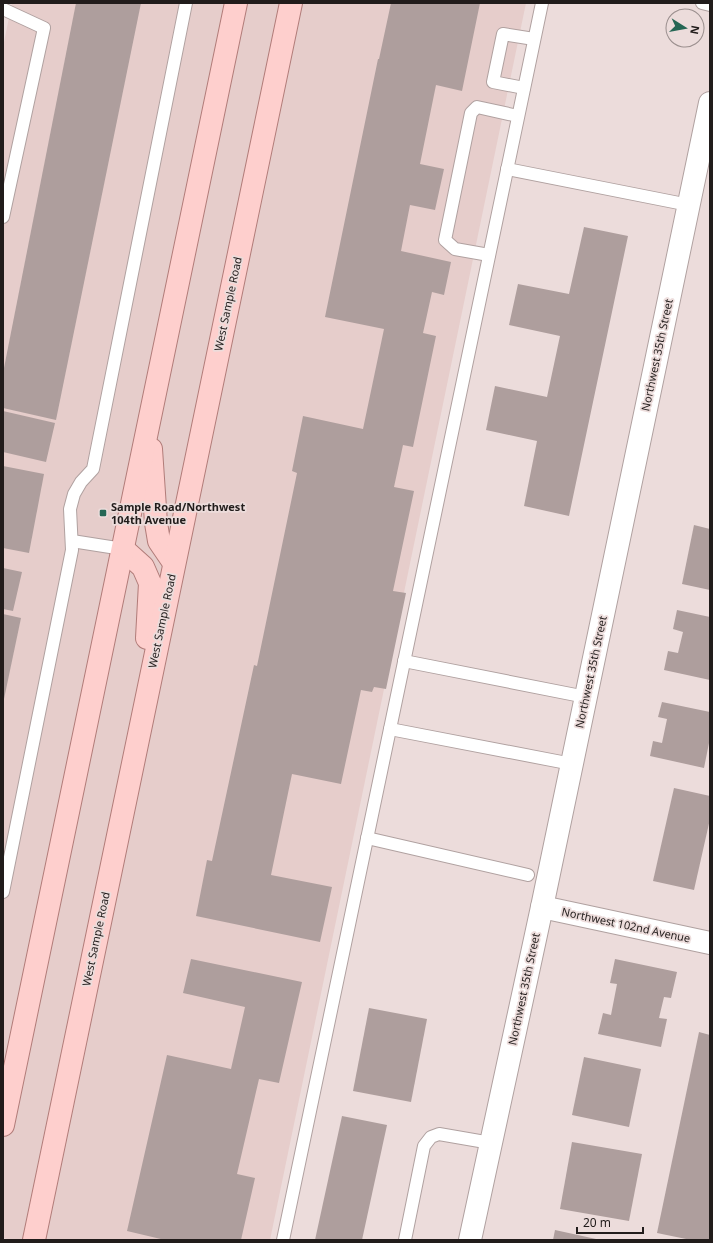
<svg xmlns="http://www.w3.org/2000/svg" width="713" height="1243" viewBox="0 0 713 1243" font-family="'Noto Sans',sans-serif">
<rect width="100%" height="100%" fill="#ecdcdb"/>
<polygon fill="#e6cdcb" points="12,3 526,3 270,1240 12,1240 3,1238 3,47"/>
<g fill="#ae9e9d">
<polygon points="76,3 141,3 56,420 3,408 3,373"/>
<polygon points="391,3 480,3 462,91 436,85 420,164 444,169 435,210 410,205 401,251 451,262 444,295 432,292 423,333 436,336 413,447 403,445 394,487 414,491 393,591 406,593 386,689 374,687 372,692 361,690 341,784 292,774 271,875 332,887 320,942 196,916 207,860 212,861 254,665 257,666 297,473 292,471 303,416 363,429 384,329 325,317 378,59 379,59"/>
<polygon points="584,227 628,236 569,516 524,506 537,441 486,430 495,386 547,397 560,336 509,325 518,284 569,294"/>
<polygon points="3,411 55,423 46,462 3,452"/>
<polygon points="3,466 44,474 29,553 3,548"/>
<polygon points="694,525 710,529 710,590 682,584"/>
<polygon points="3,568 22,572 13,611 3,609"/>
<polygon points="677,610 710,617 710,680 664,670 668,651 678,653 683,632 673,629"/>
<polygon points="3,614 21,618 4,699 3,699"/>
<polygon points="662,702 710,712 710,738 704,768 650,756 653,741 662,743 667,719 658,717"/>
<polygon points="674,788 710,796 710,819 694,890 653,881"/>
<polygon points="191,959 302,982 279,1083 259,1079 237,1174 255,1178 241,1240 165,1240 127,1231 167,1055 231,1069 245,1007 183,993"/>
<polygon points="615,959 677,972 671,998 664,997 659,1018 667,1019 661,1047 598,1034 603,1013 611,1015 617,984 610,983"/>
<polygon points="369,1008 427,1019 411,1102 353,1091"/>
<polygon points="699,1032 710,1035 710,1240 691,1240 657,1233"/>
<polygon points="584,1057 641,1069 629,1127 572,1115"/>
<polygon points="342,1116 387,1125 362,1240 315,1240"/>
<polygon points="572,1142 642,1154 629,1221 560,1209"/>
<polygon points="555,1230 596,1239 596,1240 553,1240"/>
</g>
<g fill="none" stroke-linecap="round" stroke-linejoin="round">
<defs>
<g id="lane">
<polyline points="702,3 710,5"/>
<polyline points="3,9 44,28 3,217"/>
<polyline points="524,88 493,82 503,34 534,39"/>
<polyline points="507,169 689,205"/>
<polyline points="489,255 455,249 445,240 471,113 477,107 518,116"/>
<polyline points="72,541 123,549"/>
<polyline points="404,661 586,697"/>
<polyline points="390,729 572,764"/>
<polyline points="367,838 528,875"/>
<polyline points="3,892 72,550 70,509 74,494 81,482 93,469 186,3"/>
<polyline points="283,1240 542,3"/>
<polyline points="405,1240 424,1146 431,1137 439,1134 491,1143"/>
</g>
<g id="street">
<polyline points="542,907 710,943"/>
<polyline points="470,1240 542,907 710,103"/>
</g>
<g id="primary">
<polyline points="151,449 156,523 159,541 174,563"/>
<polyline points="123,549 143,567 150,583 147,638"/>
<polyline points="3,1125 236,3"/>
<polyline points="34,1240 291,3"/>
</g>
</defs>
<use href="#lane" stroke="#b0a1a0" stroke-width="14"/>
<use href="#street" stroke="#b0a1a0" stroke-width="24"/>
<use href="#primary" stroke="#b17c79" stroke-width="24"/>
<use href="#lane" stroke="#fff" stroke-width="12"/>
<use href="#street" stroke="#fff" stroke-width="22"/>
<use href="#primary" stroke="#fecfcd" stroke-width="22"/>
</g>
<rect fill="#256654" stroke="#ecdcdb" stroke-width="1.5" x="99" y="509" width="8" height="8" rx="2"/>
<g text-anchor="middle" stroke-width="3.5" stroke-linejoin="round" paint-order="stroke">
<g font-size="11" fill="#211c1b" stroke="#ecdcdb">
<text transform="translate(228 304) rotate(-78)" y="4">West Sample Road</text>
<text transform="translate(657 355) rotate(-78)" y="4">Northwest 35th Street</text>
<text transform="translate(162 621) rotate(-78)" y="4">West Sample Road</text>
<text transform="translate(591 672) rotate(-78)" y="4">Northwest 35th Street</text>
<text transform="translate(626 925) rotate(12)" y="4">Northwest 102nd Avenue</text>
<text transform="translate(96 939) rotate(-78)" y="4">West Sample Road</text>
<text transform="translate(524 989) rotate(-78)" y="4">Northwest 35th Street</text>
</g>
<g font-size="11" font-weight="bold" fill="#211c1b" stroke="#ecdcdb" text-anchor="start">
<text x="111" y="511">Sample Road/Northwest<tspan x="111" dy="13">104th Avenue</tspan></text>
</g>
</g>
<rect width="713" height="1243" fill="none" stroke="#211c1b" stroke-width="8"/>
<g transform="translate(685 28) rotate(101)"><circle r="19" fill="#ecdcdb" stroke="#9b8f8e"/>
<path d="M0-3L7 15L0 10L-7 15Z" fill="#256654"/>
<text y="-6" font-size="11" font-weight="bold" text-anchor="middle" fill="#211c1b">N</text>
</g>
<path d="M577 1227v6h66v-6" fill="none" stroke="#211c1b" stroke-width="2"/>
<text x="583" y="1227" font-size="12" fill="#211c1b" stroke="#ecdcdb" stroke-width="3" paint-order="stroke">20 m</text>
</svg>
